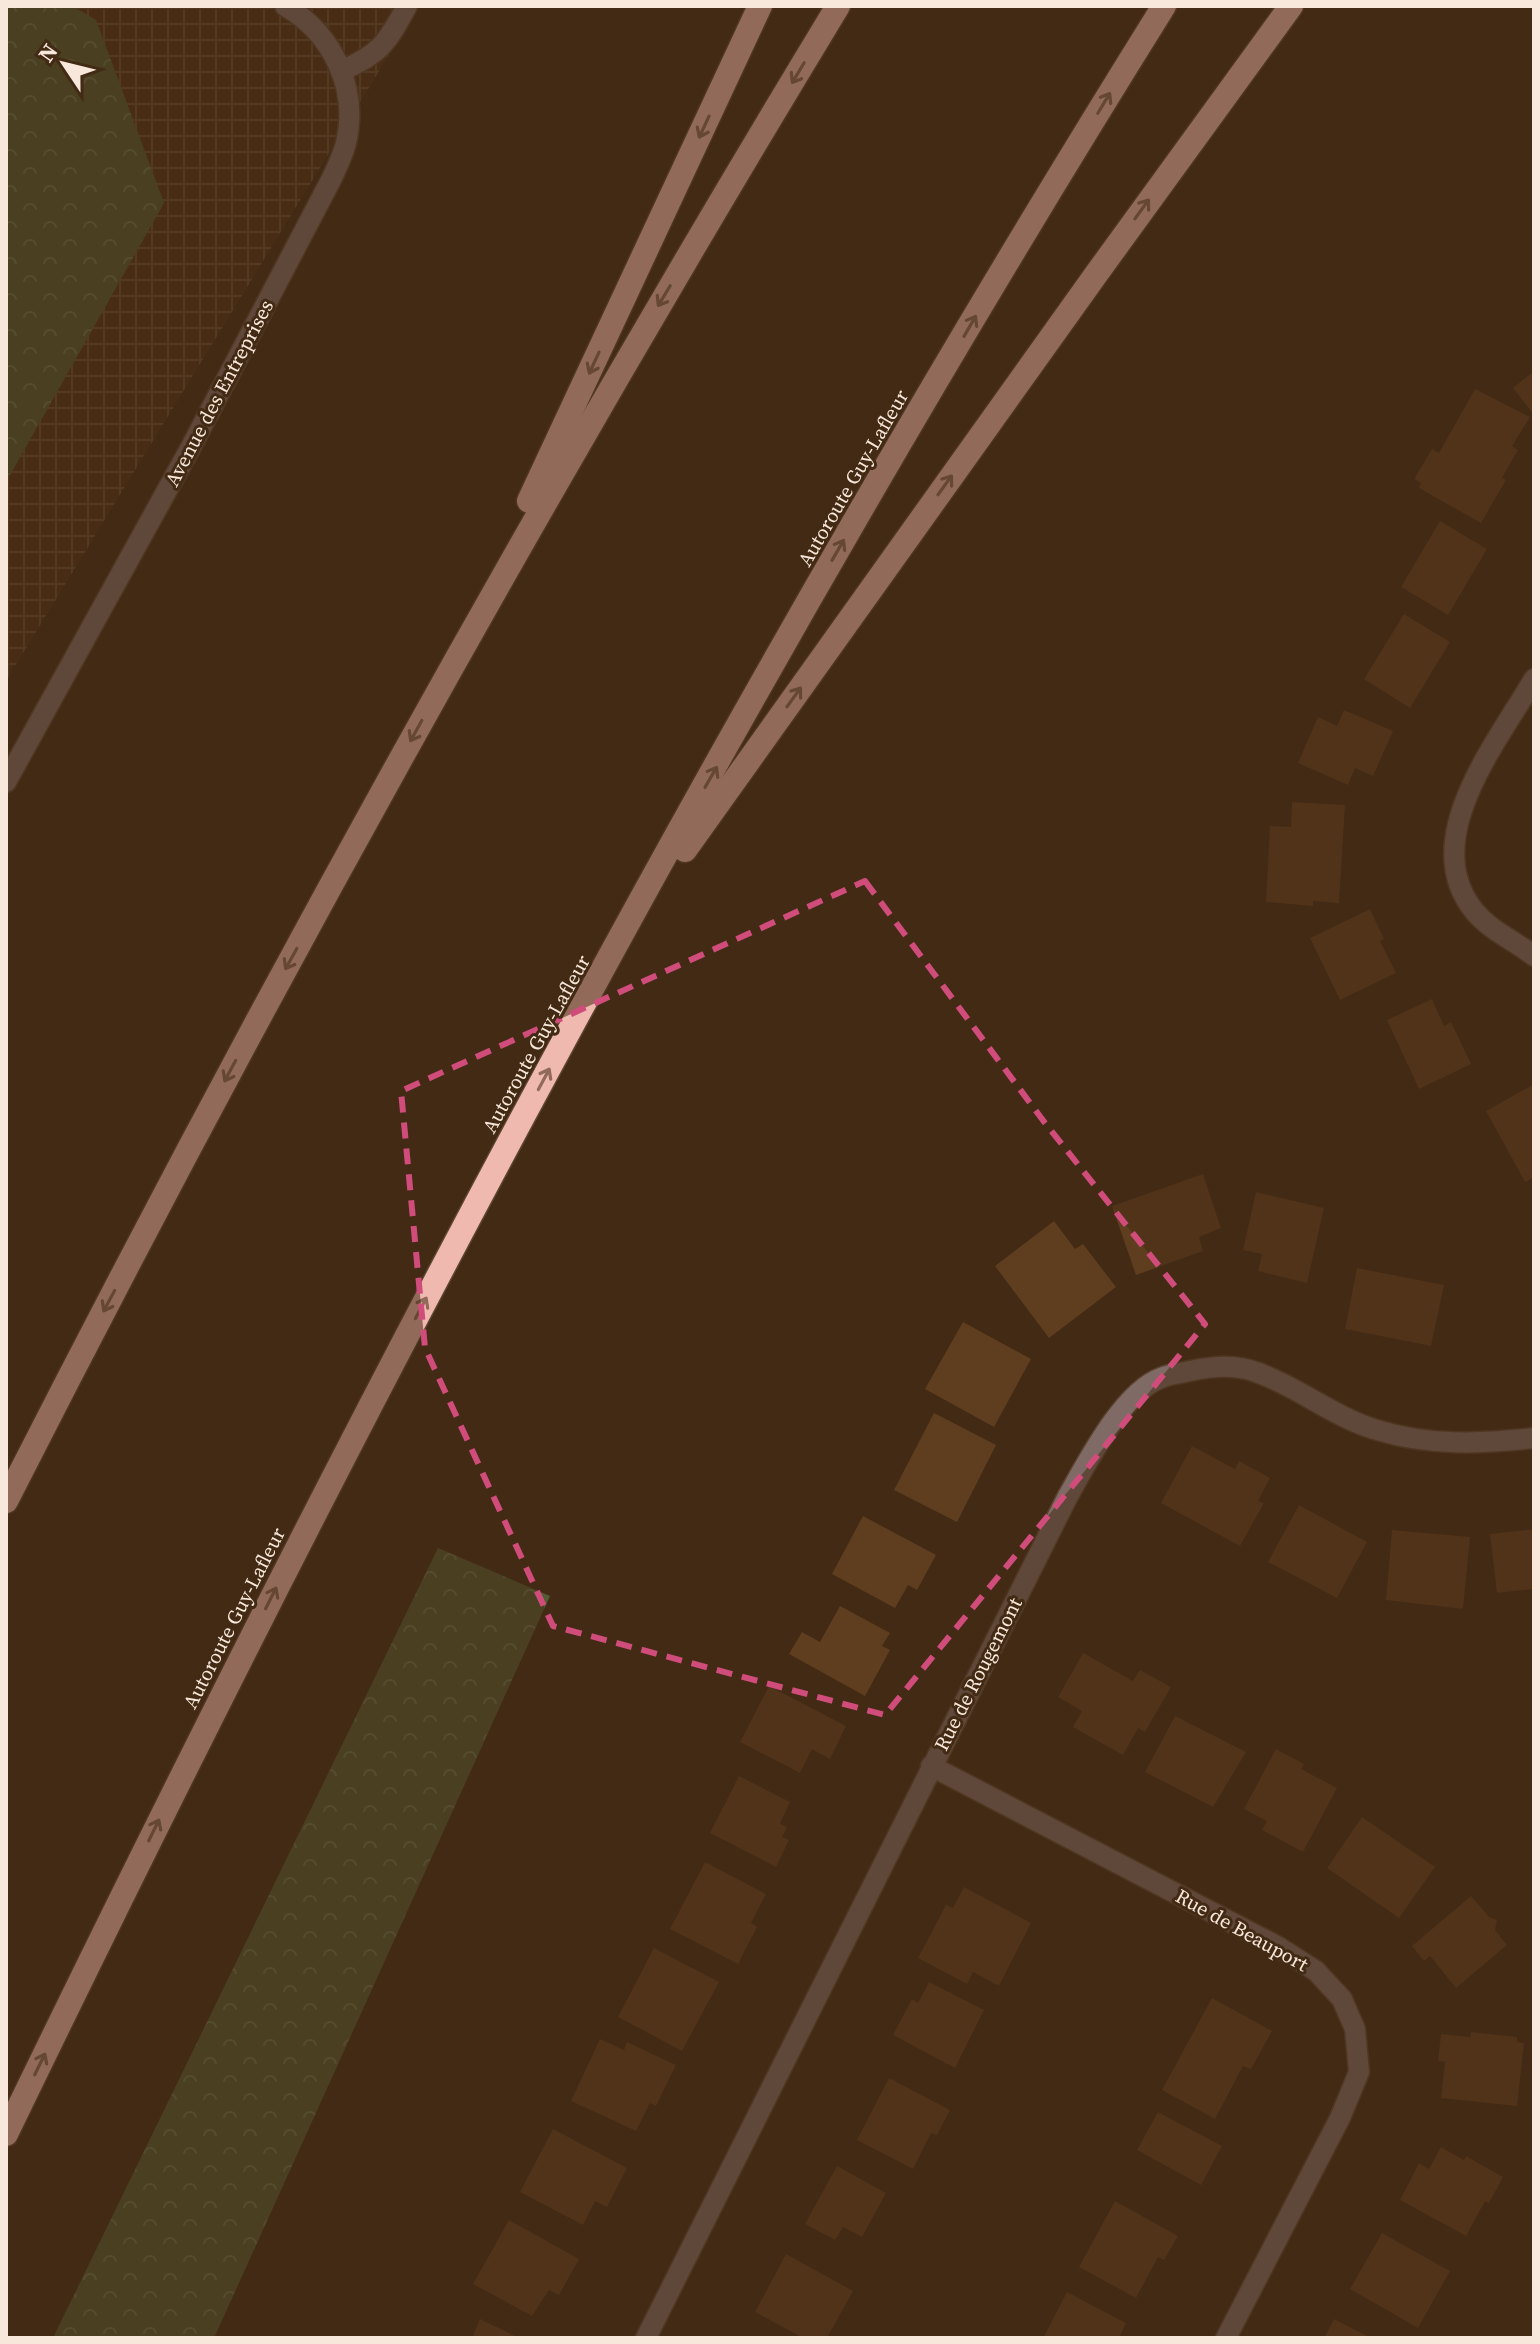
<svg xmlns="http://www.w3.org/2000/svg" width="1540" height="2344" viewBox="0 0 1540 2344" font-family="'Source Serif 4',serif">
<defs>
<pattern id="industrial-grid" width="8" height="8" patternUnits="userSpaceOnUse" patternTransform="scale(2)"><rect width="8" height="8" fill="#4f3115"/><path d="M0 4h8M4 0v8" fill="none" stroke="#694f36"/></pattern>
<pattern id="forest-crowns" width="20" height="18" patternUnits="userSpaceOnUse" patternTransform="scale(2)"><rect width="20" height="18" fill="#525c32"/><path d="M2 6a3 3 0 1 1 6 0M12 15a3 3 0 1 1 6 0" fill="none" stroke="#6c734f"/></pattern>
</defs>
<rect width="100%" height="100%" fill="#432a14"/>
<polygon fill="url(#industrial-grid)" points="6,6 419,6 6,681"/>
<g fill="url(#forest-crowns)">
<polygon points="6,6 72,6 96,20 164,203 6,482"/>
<polygon points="438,1548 550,1596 214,2338 53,2338"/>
</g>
<g fill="#5f3e1f">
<polygon points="1534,371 1534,415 1513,388"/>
<polygon points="1475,389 1530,417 1512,446 1518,450 1502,478 1506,480 1481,523 1419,488 1421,483 1414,479 1432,449 1439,453"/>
<polygon points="1440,521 1487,549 1448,615 1401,587"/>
<polygon points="1404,614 1450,642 1410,708 1364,679"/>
<polygon points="1344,710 1393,731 1373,776 1355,768 1348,785 1298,763 1318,717 1337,726"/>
<polygon points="1292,802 1345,805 1339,903 1313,901 1313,906 1266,902 1270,826 1291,827"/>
<polygon points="1370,909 1384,939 1380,941 1396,973 1340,1000 1310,938"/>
<polygon points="1432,999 1444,1026 1451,1022 1471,1064 1419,1089 1387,1020"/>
<polygon points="1534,1084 1534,1177 1525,1182 1486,1111"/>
<polygon points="1203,1174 1221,1228 1199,1237 1203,1251 1136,1275 1112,1206"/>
<polygon points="1256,1192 1324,1208 1307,1283 1258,1271 1262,1254 1243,1250"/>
<polygon points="1054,1221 1075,1249 1083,1244 1116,1287 1049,1338 995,1266"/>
<polygon points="1357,1268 1444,1285 1431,1346 1345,1329"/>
<polygon points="963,1322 1031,1359 994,1427 925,1389"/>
<polygon points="934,1413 996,1445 957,1522 894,1490"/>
<polygon points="1192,1446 1235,1469 1239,1461 1270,1478 1258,1501 1264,1503 1240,1546 1161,1503"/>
<polygon points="1299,1505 1367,1542 1337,1598 1268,1562"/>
<polygon points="863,1516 936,1555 917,1590 908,1585 895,1608 832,1574"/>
<polygon points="1534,1529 1534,1589 1497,1593 1490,1534"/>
<polygon points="1392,1530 1470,1537 1463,1609 1386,1600"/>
<polygon points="840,1606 890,1633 882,1646 890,1650 865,1696 789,1654 802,1632 820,1642"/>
<polygon points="1083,1653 1133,1681 1140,1670 1171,1687 1145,1732 1138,1728 1123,1755 1073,1727 1082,1711 1058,1697"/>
<polygon points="769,1686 846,1726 830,1759 812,1749 800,1773 740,1742"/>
<polygon points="1175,1716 1246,1752 1213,1807 1145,1772"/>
<polygon points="1276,1749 1304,1764 1301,1769 1337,1788 1303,1852 1262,1830 1267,1821 1244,1809"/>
<polygon points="739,1776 790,1802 780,1824 787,1827 782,1837 789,1840 776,1867 710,1833"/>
<polygon points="1362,1817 1435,1867 1399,1918 1327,1868"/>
<polygon points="705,1862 766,1894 751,1923 757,1927 738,1964 670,1929"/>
<polygon points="964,1887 1031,1923 999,1986 973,1972 967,1984 918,1958 946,1905 953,1908"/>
<polygon points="1471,1896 1489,1917 1497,1920 1495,1930 1507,1945 1456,1988 1430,1956 1424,1961 1412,1946"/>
<polygon points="654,1948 719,1982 682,2051 618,2017"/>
<polygon points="929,1982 984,2010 955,2068 893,2035 912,1999 918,2003"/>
<polygon points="1212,1998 1272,2031 1251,2069 1243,2066 1215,2119 1162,2090"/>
<polygon points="1471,2032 1517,2037 1517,2042 1524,2043 1517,2106 1441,2098 1445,2062 1438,2061 1441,2034 1470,2037"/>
<polygon points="600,2039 624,2050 627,2042 676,2065 656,2106 650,2103 636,2131 571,2101"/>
<polygon points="889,2078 950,2110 937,2135 931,2133 913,2169 857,2140"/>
<polygon points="1158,2112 1222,2146 1201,2185 1137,2150"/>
<polygon points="553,2129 627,2168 607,2207 595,2201 583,2225 520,2192"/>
<polygon points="1441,2147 1464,2160 1466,2156 1503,2177 1489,2203 1485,2201 1466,2236 1400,2200 1419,2163 1429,2169"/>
<polygon points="837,2166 886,2193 862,2237 843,2227 835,2240 805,2224"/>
<polygon points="1115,2201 1178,2236 1164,2260 1158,2257 1136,2298 1079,2267"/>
<polygon points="509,2220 579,2259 559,2295 549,2290 532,2316 473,2284"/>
<polygon points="1382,2233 1450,2271 1418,2328 1350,2289"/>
<polygon points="786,2254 853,2291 827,2338 803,2338 755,2312"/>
<polygon points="1067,2292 1126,2323 1119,2338 1043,2338"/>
<polygon points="480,2319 519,2338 472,2338"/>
<polygon points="1334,2319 1371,2338 1324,2338"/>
</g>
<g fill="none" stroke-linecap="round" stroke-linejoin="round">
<defs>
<g id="minor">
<path d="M341,71C380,54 387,43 407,6"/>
<path d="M1534,679C1497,743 1416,841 1475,912C1491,931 1515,941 1534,956"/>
<path d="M6,782L192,445L332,178C337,167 343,155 346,143C359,88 332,33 285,6"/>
<polyline points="931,1766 1277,1946 1316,1971 1342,1999 1355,2029 1359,2072 1340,2118 1226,2338"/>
<path d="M646,2338L1068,1496C1087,1463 1123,1392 1161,1378C1170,1374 1181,1373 1190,1371C1212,1366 1235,1364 1256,1372C1297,1386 1333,1417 1377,1430C1429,1446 1480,1444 1534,1438"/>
</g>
<g id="highway">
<polyline points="529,501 760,6"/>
<polyline points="685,850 1097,273 1291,6"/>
<path d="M6,1501C265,992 542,494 838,6"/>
<path d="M6,2134C358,1407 736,691 1164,6"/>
</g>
</defs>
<use href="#minor" stroke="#5c4530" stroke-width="23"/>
<use href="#highway" stroke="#5c4530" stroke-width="27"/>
<use href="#minor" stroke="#806a66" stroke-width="20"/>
<use href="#highway" stroke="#efb9af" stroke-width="24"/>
</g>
<defs><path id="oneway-shaft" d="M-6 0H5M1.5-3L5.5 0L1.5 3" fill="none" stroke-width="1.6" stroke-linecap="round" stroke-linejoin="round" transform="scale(2)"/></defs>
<g stroke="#906a5a">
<use href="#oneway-shaft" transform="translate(798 73) rotate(121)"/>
<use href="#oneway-shaft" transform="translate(1104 103) rotate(-59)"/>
<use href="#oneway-shaft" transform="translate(704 127) rotate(115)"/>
<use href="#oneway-shaft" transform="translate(1142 209) rotate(-54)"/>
<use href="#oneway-shaft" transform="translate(664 296) rotate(121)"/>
<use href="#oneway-shaft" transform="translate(970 326) rotate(-60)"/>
<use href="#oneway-shaft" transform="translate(594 363) rotate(115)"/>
<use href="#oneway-shaft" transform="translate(945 485) rotate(-54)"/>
<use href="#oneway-shaft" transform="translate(838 550) rotate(-60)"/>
<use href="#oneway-shaft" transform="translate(794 697) rotate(-54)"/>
<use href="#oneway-shaft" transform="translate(416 731) rotate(119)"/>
<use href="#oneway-shaft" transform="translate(711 777) rotate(-60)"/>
<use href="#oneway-shaft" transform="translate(291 959) rotate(119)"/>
<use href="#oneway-shaft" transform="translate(230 1071) rotate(118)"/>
<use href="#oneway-shaft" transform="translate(544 1079) rotate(-62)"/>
<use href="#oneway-shaft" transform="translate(109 1301) rotate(118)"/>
<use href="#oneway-shaft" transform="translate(421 1308) rotate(-62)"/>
<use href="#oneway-shaft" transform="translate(271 1598) rotate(-63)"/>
<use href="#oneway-shaft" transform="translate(154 1830) rotate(-64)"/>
<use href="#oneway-shaft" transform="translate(40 2064) rotate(-64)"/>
</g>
<path d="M0 0H1540V2344H0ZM865,881L1045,1123L1205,1324L885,1715L553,1626L425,1348L401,1091Z" fill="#432a14" fill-opacity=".55" fill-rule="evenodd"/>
<path fill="none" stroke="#d04c7b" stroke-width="6" stroke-dasharray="16 10" stroke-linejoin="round" d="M865,881L1045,1123L1205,1324L885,1715L553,1626L425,1348L401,1091Z"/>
<g text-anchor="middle" stroke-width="6" stroke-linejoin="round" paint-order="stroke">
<g font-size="20" fill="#f8e8db" stroke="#432a14">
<text transform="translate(219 393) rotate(-62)" y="7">Avenue des Entreprises</text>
<text transform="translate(853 478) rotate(-60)" y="7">Autoroute Guy-Lafleur</text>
<text transform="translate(536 1044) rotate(-61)" y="7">Autoroute Guy-Lafleur</text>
<text transform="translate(234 1618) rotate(-63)" y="7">Autoroute Guy-Lafleur</text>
<text transform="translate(978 1674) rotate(-63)" y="7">Rue de Rougemont</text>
<text transform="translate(1242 1930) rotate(29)" y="7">Rue de Beauport</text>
</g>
</g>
<rect width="1540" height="2344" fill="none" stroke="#f8e8db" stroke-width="16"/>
<g transform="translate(64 64) rotate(305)" stroke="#432a14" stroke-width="6" paint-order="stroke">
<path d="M0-6L14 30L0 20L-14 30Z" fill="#f8e8db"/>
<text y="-12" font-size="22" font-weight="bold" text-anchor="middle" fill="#f8e8db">N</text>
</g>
</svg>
